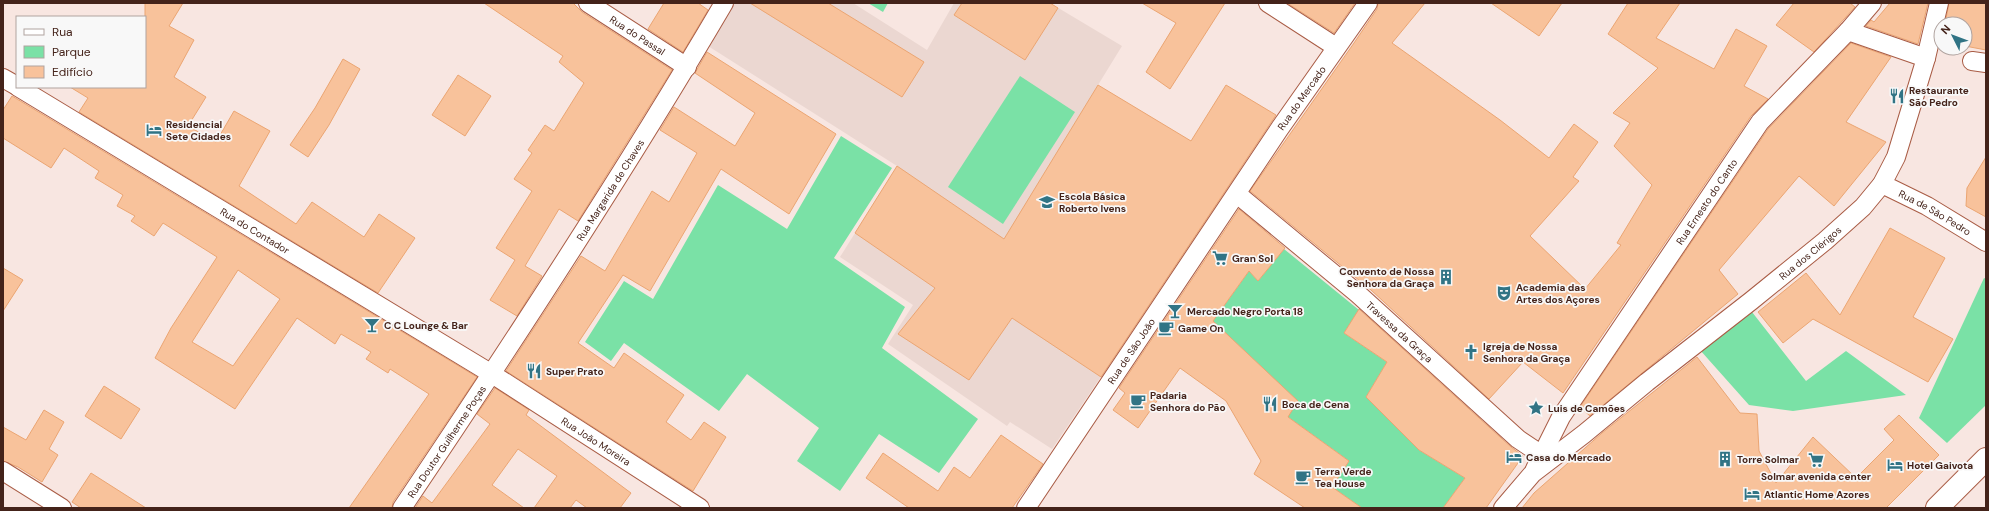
<svg xmlns="http://www.w3.org/2000/svg" width="1989" height="511" viewBox="0 0 1989 511" font-family="'DM Sans',sans-serif">
<rect width="100%" height="100%" fill="#f8e6e1"/>
<polygon fill="#ebd7d1" points="732,3 853,3 927,50 954,3 1050,3 1122,46 1098,85 1240,171 1052,449 1010,422 1007,426 888,344 913,305 840,257 897,166 708,46"/>
<g fill="#7ae1a6">
<polygon points="868,3 888,3 883,12"/>
<polygon points="1020,76 1075,112 1003,224 948,187"/>
<polygon points="841,136 892,168 834,258 905,307 882,348 978,419 939,473 879,434 840,491 797,461 819,428 747,374 719,411 624,343 611,361 585,342 624,281 653,299 718,185 787,229"/>
<polygon points="1284,249 1359,310 1344,333 1387,362 1366,397 1419,450 1465,478 1443,508 1362,508 1332,487 1349,461 1288,417 1213,321 1249,271 1258,281"/>
<polygon points="1984,278 1986,279 1986,405 1947,443 1919,418"/>
<polygon points="1752,312 1806,381 1846,351 1906,395 1793,411 1749,405 1700,350"/>
</g>
<g fill="#f8c29b" stroke="#eba572" fill-rule="evenodd">
<polygon points="145,3 183,3 169,26 194,40 174,77 206,97 188,126 216,142 234,111 270,131 239,186 296,224 312,202 364,237 379,214 415,238 378,293 79,112 88,98 70,87 145,87"/>
<polygon points="484,3 573,3 582,12 672,70 578,221 559,209 525,266 542,276 517,316 490,300 515,260 496,248 532,191 514,179 532,153 528,150 545,125 554,131 584,83 559,62 563,56"/>
<polygon points="664,3 698,3 708,10 683,52 648,29"/>
<polygon points="750,3 828,3 924,62 902,97"/>
<polygon points="962,3 1050,3 1058,8 1025,60 954,15"/>
<polygon points="1142,3 1225,3 1170,89 1146,72 1176,23"/>
<polygon points="1287,3 1355,3 1334,33"/>
<polygon points="1378,3 1425,3 1392,43 1500,120 1549,158 1574,124 1598,142 1573,177 1579,181 1530,236 1585,289 1621,245 1617,243 1652,185 1614,146 1630,123 1613,113 1658,68 1608,34 1628,3 1680,3 1656,38 1714,69 1736,29 1767,46 1744,86 1768,99 1751,116 1563,393 1523,362 1489,399 1371,290 1250,191 1354,43 1377,9"/>
<polygon points="1491,3 1562,3 1539,36"/>
<polygon points="1794,3 1850,3 1855,7 1814,52 1776,25"/>
<polygon points="1890,3 1928,3 1918,44 1866,26 1871,20 1874,22"/>
<polygon points="1949,3 1986,3 1986,50 1965,46 1965,24 1945,24"/>
<polygon points="1851,43 1891,57 1846,122 1886,142 1834,206 1799,176 1719,270 1738,294 1590,416 1580,407 1768,129"/>
<polygon points="707,52 836,134 789,214 721,169 650,291 623,275 578,343 614,368 624,353 684,395 666,422 691,440 704,422 726,437 693,491 506,371 581,256 605,271 652,191 669,202 697,153 660,130 674,107 735,146 755,113 695,73"/>
<polygon points="343,59 360,69 329,125 308,157 290,145 315,108"/>
<polygon points="458,75 491,96 465,136 432,115"/>
<polygon points="1098,85 1191,141 1226,85 1276,115 1101,377 1012,318 969,380 898,334 935,288 855,233 897,166 1004,239"/>
<path d="M12,96L477,377L393,502L392,508H349L429,394L390,369L388,373L366,359L371,352L341,334L335,344L297,318L235,409L155,358L171,328L217,257L163,223L154,236L131,221L135,216L117,206L123,195L95,178L99,171L64,148L51,168L3,138V110ZM238,270L280,299L233,366L192,342Z"/>
<polygon points="1986,157 1986,217 1966,206 1967,188"/>
<polygon points="1239,209 1285,248 1258,281 1249,271 1213,321 1298,401 1288,417 1349,461 1332,487 1362,508 1305,508 1254,474 1261,461 1226,401 1180,368 1138,428 1113,410 1125,393 1119,388"/>
<polygon points="1890,228 1945,258 1913,317 1953,339 1928,382 1813,319 1783,343 1758,312 1806,273 1840,315"/>
<polygon points="3,268 23,280 3,311"/>
<polygon points="1359,309 1511,447 1523,456 1486,508 1443,508 1465,478 1419,450 1366,397 1387,362 1344,333"/>
<polygon points="1697,357 1740,413 1757,414 1759,451 1776,483 1813,437 1856,478 1894,440 1884,429 1899,415 1939,455 1886,508 1522,508 1534,493 1602,433"/>
<polygon points="104,386 140,409 121,439 85,416"/>
<polygon points="495,388 529,410 526,415 631,493 620,508 587,508 576,500 570,508 534,508 557,476 518,449 492,485 524,508 415,508 423,496 432,503 490,424 477,414"/>
<polygon points="44,410 64,422 49,449 58,455 42,482 18,467 3,461 3,427 26,440"/>
<polygon points="1001,435 1043,464 1012,508 909,508 866,478 883,453 938,491 954,467 970,478"/>
<polygon points="91,473 146,508 81,508 72,502"/>
</g>
<g fill="none" stroke-linecap="round" stroke-linejoin="round">
<defs>
<g id="minor">
<path id="s1" d="M588,3L687,67"/>
<polyline points="1268,3 1336,47"/>
<polyline points="1848,31 1926,58"/>
<polyline points="1972,61 1986,63"/>
<polyline points="3,78 17,86"/>
<path id="s2" d="M18,87L492,374L700,508"/>
<path id="s3" d="M1882,184L1927,206L1986,242"/>
<path id="s4" d="M1237,194L1358,294L1518,439L1542,455"/>
<path id="s5" d="M1535,469L1561,417L1760,122L1848,31L1872,3"/>
<polyline points="3,471 62,508"/>
<path id="s6" d="M402,508C513,343 623,175 724,3"/>
<path id="s7" d="M1026,508L1280,128L1368,3"/>
<path id="s8" d="M1503,508L1533,473L1584,434L1647,382L1751,301L1825,241L1863,207L1882,184L1896,157L1926,58L1939,3"/>
</g>
<polyline id="secondary" points="1937,508 1986,459"/>
</defs>
<use href="#minor" stroke="#a95c45" stroke-width="20"/>
<use href="#secondary" stroke="#a95c45" stroke-width="24"/>
<use href="#minor" stroke="#fff" stroke-width="18"/>
<use href="#secondary" stroke="#fff" stroke-width="22"/>
</g>
<defs>
<symbol id="restaurant-bare" viewBox="-9 -9 18 18"><path d="M-5-6h1v4h1v-4h1v4h1v-4h1v5L-1.5 .5V6h-2V.5L-5-1ZM5-6V6H3V1.5H1.5Q1.5-4 5-6Z" fill="#317485" stroke="#f8f8f8" stroke-width="2.5" paint-order="stroke"/></symbol>
<symbol id="hotel-bare" viewBox="-9 -9 18 18"><path d="M-6-4.5h1.5V1H6V5H4.5V3h-9V5H-6ZM-4 0a1.8 1.8 0 1 1 3.6 0ZM.5 0V-2.5h3Q6-2.5 6 0Z" fill="#317485" stroke="#f8f8f8" stroke-width="2.5" paint-order="stroke"/></symbol>
<symbol id="school-bare" viewBox="-9 -9 18 18"><path d="M0-5L7-2L0 1L-7-2ZM-4 1L0 2.5L4 1V4Q0 6-4 4Z" fill="#317485" stroke="#f8f8f8" stroke-width="2.5" paint-order="stroke"/></symbol>
<symbol id="supermarket-bare" viewBox="-9 -9 18 18"><path d="M-6-5.5h2.5l.6 2H6L4.5 2H-2.5L-4.4-4H-6ZM-1.5 3.2a1.3 1.3 0 1 0 .1 0ZM3 3.2a1.3 1.3 0 1 0 .1 0Z" fill="#317485" stroke="#f8f8f8" stroke-width="2.5" paint-order="stroke"/></symbol>
<symbol id="building-bare" viewBox="-9 -9 18 18"><path d="M-4-6H4V6H1V3H-1V6H-4ZM-2.5-4.3h1.7v1.8h-1.7ZM.8-4.3h1.7v1.8H.8ZM-2.5-1h1.7V.8h-1.7ZM.8-1h1.7V.8H.8Z" fill="#317485" stroke="#f8f8f8" stroke-width="2.5" paint-order="stroke"/></symbol>
<symbol id="theatre-bare" viewBox="-9 -9 18 18"><path d="M-5-5.5Q0-4 5-5.5V0Q5 5 0 6Q-5 5-5 0ZM-3.3-2.5H-1v1.5H-3.3ZM1-2.5H3.3v1.5H1ZM-2.8 1Q0 5.5 2.8 1Z" fill="#317485" stroke="#f8f8f8" stroke-width="2.5" paint-order="stroke"/></symbol>
<symbol id="bar-bare" viewBox="-9 -9 18 18"><path d="M-6-5H6L.8 .8V4.5H3.5V6h-7V4.5H-.8V.8Z" fill="#317485" stroke="#f8f8f8" stroke-width="2.5" paint-order="stroke"/></symbol>
<symbol id="cafe-bare" viewBox="-9 -9 18 18"><path d="M-5.5-4.5H6V0H3Q3 3.5 0 3.5H-2.5Q-5.5 3.5-5.5 0ZM3-3.2v2h1.7v-2ZM-6 4.5H4V6H-6Z" fill="#317485" stroke="#f8f8f8" stroke-width="2.5" paint-order="stroke"/></symbol>
<symbol id="church-bare" viewBox="-9 -9 18 18"><path d="M-1.2-6h2.4v3.5h3.3v2.4h-3.3V6h-2.4V-.1h-3.3v-2.4h3.3Z" fill="#317485" stroke="#f8f8f8" stroke-width="2.5" paint-order="stroke"/></symbol>
<symbol id="sight-bare" viewBox="-9 -9 18 18"><path d="M0-6L1.8-2.2L6-1.7L2.9 1.2L3.7 5.4L0 3.3L-3.7 5.4L-2.9 1.2L-6-1.7L-1.8-2.2Z" fill="#317485" stroke="#f8f8f8" stroke-width="2.5" paint-order="stroke"/></symbol>
</defs>
<g fill-rule="evenodd">
<use href="#restaurant-bare" x="1886" y="85" width="22" height="22"/>
<use href="#hotel-bare" x="143" y="119" width="22" height="22"/>
<use href="#school-bare" x="1036" y="191" width="22" height="22"/>
<use href="#supermarket-bare" x="1209" y="247" width="22" height="22"/>
<use href="#building-bare" x="1435" y="266" width="22" height="22"/>
<use href="#theatre-bare" x="1493" y="282" width="22" height="22"/>
<use href="#bar-bare" x="1164" y="300" width="22" height="22"/>
<use href="#bar-bare" x="361" y="314" width="22" height="22"/>
<use href="#cafe-bare" x="1155" y="317" width="22" height="22"/>
<use href="#church-bare" x="1460" y="341" width="22" height="22"/>
<use href="#restaurant-bare" x="523" y="360" width="22" height="22"/>
<use href="#cafe-bare" x="1127" y="390" width="22" height="22"/>
<use href="#restaurant-bare" x="1259" y="393" width="22" height="22"/>
<use href="#sight-bare" x="1525" y="397" width="22" height="22"/>
<use href="#hotel-bare" x="1503" y="446" width="22" height="22"/>
<use href="#building-bare" x="1714" y="448" width="22" height="22"/>
<use href="#supermarket-bare" x="1805" y="449" width="22" height="22"/>
<use href="#hotel-bare" x="1884" y="454" width="22" height="22"/>
<use href="#cafe-bare" x="1292" y="466" width="22" height="22"/>
<use href="#hotel-bare" x="1741" y="483" width="22" height="22"/>
</g>
<g text-anchor="middle" stroke-width="3.5" stroke-linejoin="round" paint-order="stroke">
<g font-size="10" fill="#44231a" stroke="#f8f8f8">
<text dy="4" stroke="none"><textPath href="#s1" startOffset="59">Rua do Passal</textPath></text>
<text dy="4" stroke="none"><textPath href="#s7" startOffset="494">Rua do Mercado</textPath></text>
<text dy="4" stroke="none"><textPath href="#s6" startOffset="380">Rua Margarida de Chaves</textPath></text>
<text dy="4" stroke="none"><textPath href="#s5" startOffset="318">Rua Ernesto do Canto</textPath></text>
<text dy="4" stroke="none"><textPath href="#s3" startOffset="60">Rua de São Pedro</textPath></text>
<text dy="4" stroke="none"><textPath href="#s2" startOffset="277">Rua do Contador</textPath></text>
<text dy="4" stroke="none"><textPath href="#s8" startOffset="400">Rua dos Clérigos</textPath></text>
<text dy="4" stroke="none"><textPath href="#s4" startOffset="213">Travessa da Graça</textPath></text>
<text dy="4" stroke="none"><textPath href="#s7" startOffset="189">Rua de São João</textPath></text>
<text dy="4" stroke="none"><textPath href="#s6" startOffset="80">Rua Doutor Guilherme Poças</textPath></text>
<text dy="4" stroke="none"><textPath href="#s2" startOffset="678">Rua João Moreira</textPath></text>
</g>
<g font-size="10" font-weight="bold" fill="#44231a" stroke="#f8f8f8" text-anchor="start">
<text x="1909" y="94">Restaurante<tspan x="1909" dy="12">São Pedro</tspan></text>
<text x="166" y="128">Residencial<tspan x="166" dy="12">Sete Cidades</tspan></text>
<text x="1059" y="200">Escola Básica<tspan x="1059" dy="12">Roberto Ivens</tspan></text>
<text x="1232" y="262">Gran Sol</text>
<text x="1434" y="275" text-anchor="end">Convento de Nossa<tspan x="1434" dy="12">Senhora da Graça</tspan></text>
<text x="1516" y="291">Academia das<tspan x="1516" dy="12">Artes dos Açores</tspan></text>
<text x="1187" y="315">Mercado Negro Porta 18</text>
<text x="384" y="329">C C Lounge &amp; Bar</text>
<text x="1178" y="332">Game On</text>
<text x="1483" y="350">Igreja de Nossa<tspan x="1483" dy="12">Senhora da Graça</tspan></text>
<text x="546" y="375">Super Prato</text>
<text x="1150" y="399">Padaria<tspan x="1150" dy="12">Senhora do Pão</tspan></text>
<text x="1282" y="408">Boca de Cena</text>
<text x="1548" y="412">Luis de Camões</text>
<text x="1526" y="461">Casa do Mercado</text>
<text x="1737" y="463">Torre Solmar</text>
<text x="1907" y="469">Hotel Gaivota</text>
<text x="1315" y="475">Terra Verde<tspan x="1315" dy="12">Tea House</tspan></text>
<text x="1816" y="480" text-anchor="middle">Solmar avenida center</text>
<text x="1764" y="498">Atlantic Home Azores</text>
</g>
</g>
<rect width="1989" height="511" fill="none" stroke="#44231a" stroke-width="8"/>
<rect x="16" y="16" width="130" height="72" fill="#f8f8f8" stroke="#b0a39f"/>
<rect x="24" y="29" width="20" height="6" fill="#ffffff" stroke="#b0a39f"/>
<text x="52" y="36" font-size="12" fill="#44231a">Rua</text>
<rect x="24" y="46" width="20" height="12" fill="#7ae1a6" stroke="#b0a39f"/>
<text x="52" y="56" font-size="12" fill="#44231a">Parque</text>
<rect x="24" y="66" width="20" height="12" fill="#f8c29b" stroke="#b0a39f"/>
<text x="52" y="76" font-size="12" fill="#44231a">Edifício</text>
<g transform="translate(1953 36) rotate(312)"><circle r="19" fill="#f8f8f8" stroke="#b0a39f"/>
<path d="M0-3L7 15L0 10L-7 15Z" fill="#317485"/>
<text y="-6" font-size="11" font-weight="bold" text-anchor="middle" fill="#44231a">N</text>
</g>
</svg>
